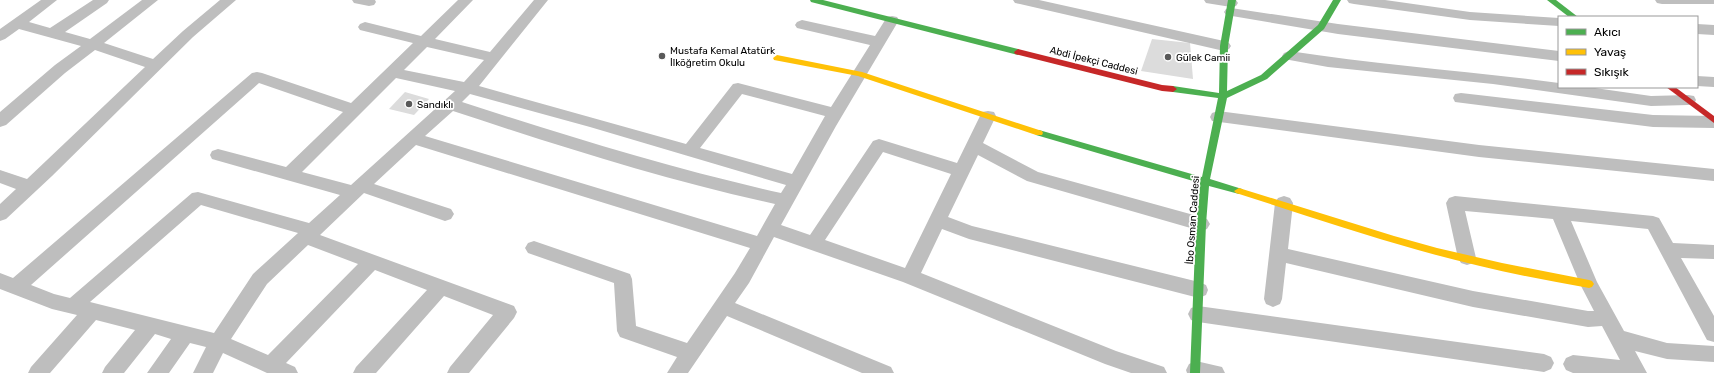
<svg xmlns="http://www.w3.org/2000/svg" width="1714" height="373" viewBox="0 0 1714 373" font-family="Rubik,sans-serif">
<rect width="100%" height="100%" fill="#fff"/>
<g fill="#dcdcdc">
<polygon points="1152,39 1190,43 1193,79 1141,71"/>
<polygon points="405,92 429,99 414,115 389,109"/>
</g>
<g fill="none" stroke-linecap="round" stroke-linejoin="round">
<g fill="#bebebe" fill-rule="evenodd">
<polygon points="41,0 57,0 29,22 50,28 93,0 109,0 107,3 65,32 90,39 142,0 158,0 104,43 153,59 183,31 220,0 236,0 193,37 52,176 6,219 0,221 0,204 16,189 0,183 0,170 27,179 145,67 95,50 65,73 6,125 0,127 0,112 55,65 81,46 19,29 5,39 0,41 0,29"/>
<polygon points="352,0 375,0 376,2 374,5 369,6 354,3"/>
<path d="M458,0H473L435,39L490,52L534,0H548L479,86L686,144L733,84L738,83L831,107L870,45L797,28L795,25L797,22L802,20L875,36L887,17L892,16L897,17L899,20L836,126L781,225L810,235L873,141L879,139L957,163L980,116L982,112L988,111L994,112L996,116L983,143L1038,172L1201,217L1207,219L1210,224L1207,229L1201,231L1027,181L978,155L948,217L972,226L1199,282L1206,285L1208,290L1206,295L1199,298L969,239L942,229L921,273L1116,351L1164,367L1167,373H1131L1105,364L903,282L774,237L749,283L735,303L891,367L894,373H862L727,316L688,373H667L677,357L620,337L617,331L614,283L528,253L525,248L528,243L534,241L630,274L632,279L636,326L687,343L735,273L750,248L416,145L374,184L451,209L454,214L451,219L445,221L364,193L320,235L514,306L517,312L514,318L469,373H447L450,367L493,315L444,296L376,373H353L356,367L427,290L375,270L286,363L295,367L298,373H267L223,353L213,373H193L206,347L190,343L169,373H147L171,339L155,334L124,373H102L105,367L135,330L96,320L50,373H28L31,367L77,315L52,309L0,289V273L13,278L252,73L257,72L262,73L351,103L413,43L360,30L358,27L360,24L365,22L421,36ZM427,47L484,60L464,82L404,70ZM396,78L455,91L351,185L302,172ZM259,83L343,112L286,167L218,149L212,151L210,155L212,159L340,195L309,223L198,192L192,193L70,298L54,294L31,285ZM470,94L590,127L786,185L781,193C673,169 567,136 462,102ZM742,94L825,116L792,174L700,148ZM453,111C559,146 665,180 775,204L757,236L425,136ZM883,152L951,174L905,268L825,240ZM201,205L298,233L253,274L214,333L90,302ZM308,245L358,264L268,355L231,339L267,284Z"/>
<polygon points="1013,0 1039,0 1224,41 1229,43 1231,46 1229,49 1224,51 1020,4 1015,3"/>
<polygon points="1204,0 1236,0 1238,3 1236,6 1231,7 1206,3"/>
<polygon points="1347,0 1385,0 1470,12 1559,18 1559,26 1470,20 1354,4 1349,3"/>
<polygon points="1655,0 1714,0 1714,4 1662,4 1657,3"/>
<polygon points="1231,8 1338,24 1559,51 1559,61 1338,34 1226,15 1224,12 1226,9"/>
<polygon points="1697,24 1714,25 1714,35 1697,34"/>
<path d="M1289,51C1379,65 1469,71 1559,83V87H1588L1651,96L1688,95L1694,96L1696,100L1694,104L1688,105L1651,106L1493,84L1328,67L1284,59L1282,56L1284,53Z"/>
<polygon points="1697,76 1714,77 1714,87 1697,86"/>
<polygon points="1461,93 1653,115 1714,116 1714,128 1653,127 1455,102 1453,98 1455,94"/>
<polygon points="1218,111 1479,145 1714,169 1714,181 1479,157 1212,121 1210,117 1212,113"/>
<polygon points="1284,196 1290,198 1293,203 1288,249 1473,291 1588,311 1594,311 1580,284 1553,219 1465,211 1476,258 1473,263 1467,265 1461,263 1458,258 1446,203 1449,198 1455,196 1653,216 1659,218 1673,243 1714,245 1714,259 1681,258 1714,316 1714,342 1707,340 1648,229 1571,221 1597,282 1624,331 1667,343 1714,346 1714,362 1667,359 1635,351 1647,373 1573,373 1566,370 1563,364 1566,358 1573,355 1620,360 1602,326 1588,327 1473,307 1286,263 1282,299 1280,304 1273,307 1266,304 1264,299 1275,203 1278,198"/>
<polygon points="1198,306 1544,354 1551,357 1554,363 1551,369 1544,372 1198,322 1191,320 1188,314 1191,308"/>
<polygon points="1196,361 1222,367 1225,373 1187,373 1186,370 1189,364"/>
</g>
<g fill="#4caf50" fill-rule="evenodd">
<polygon points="810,0 823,0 1018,49 1022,52 1018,55 811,2"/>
<polygon points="1228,0 1236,0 1228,46 1227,91 1261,75 1318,25 1333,0 1341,0 1324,29 1267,79 1227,98 1210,179 1242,189 1244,191 1239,194 1209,186 1206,224 1200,373 1190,373 1196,224 1200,183 1036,135 1035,133 1039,130 1202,177 1218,98 1173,92 1169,89 1173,86 1219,93 1220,46"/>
<polygon points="1547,0 1556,0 1578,17 1569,17"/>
</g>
<g fill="#ffc107" fill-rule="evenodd">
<polygon points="777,55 862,72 1042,131 1043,133 1042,135 1036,135 858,76 774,60 773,58"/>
<path d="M1239,188L1394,236L1437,248L1502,263L1589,280L1592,281L1594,284L1592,287L1589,288C1531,278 1474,266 1418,250C1357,233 1296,212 1236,193L1234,191Z"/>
</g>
<g fill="#c62828" fill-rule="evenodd">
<polygon points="1018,49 1162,85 1173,86 1177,89 1173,92 1162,91 1015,54 1014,52"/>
<polygon points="1666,87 1675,87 1714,116 1714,123"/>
</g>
</g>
<g fill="#595959" stroke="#fff" stroke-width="1.5">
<circle cx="662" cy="56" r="4"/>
<circle cx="1168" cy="57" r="4"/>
<circle cx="409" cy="104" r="4"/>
</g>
<g text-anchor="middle" stroke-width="3.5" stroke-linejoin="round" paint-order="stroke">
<g font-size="10" fill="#000" stroke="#fff" text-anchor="start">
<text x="670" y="54">Mustafa Kemal Atatürk<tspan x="670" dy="12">İlköğretim Okulu</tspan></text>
<text x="1176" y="61">Gülek Camii</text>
<text x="417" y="108">Sandıklı</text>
</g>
<g font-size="10" fill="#000" stroke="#fff">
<text transform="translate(1094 60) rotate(14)" y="4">Abdi İpekçi Caddesi</text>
<text transform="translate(1192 220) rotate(-86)" y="4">İbo Osman Caddesi</text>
</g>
</g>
<rect x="1558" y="16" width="140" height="72" fill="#ffffff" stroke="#999999"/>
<rect x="1566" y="29" width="20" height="6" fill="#4caf50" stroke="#999999"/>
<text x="1594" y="36" font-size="12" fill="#000000">Akıcı</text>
<rect x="1566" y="49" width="20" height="6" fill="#ffc107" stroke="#999999"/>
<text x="1594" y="56" font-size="12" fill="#000000">Yavaş</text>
<rect x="1566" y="69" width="20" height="6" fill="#c62828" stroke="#999999"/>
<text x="1594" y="76" font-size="12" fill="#000000">Sıkışık</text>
</svg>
